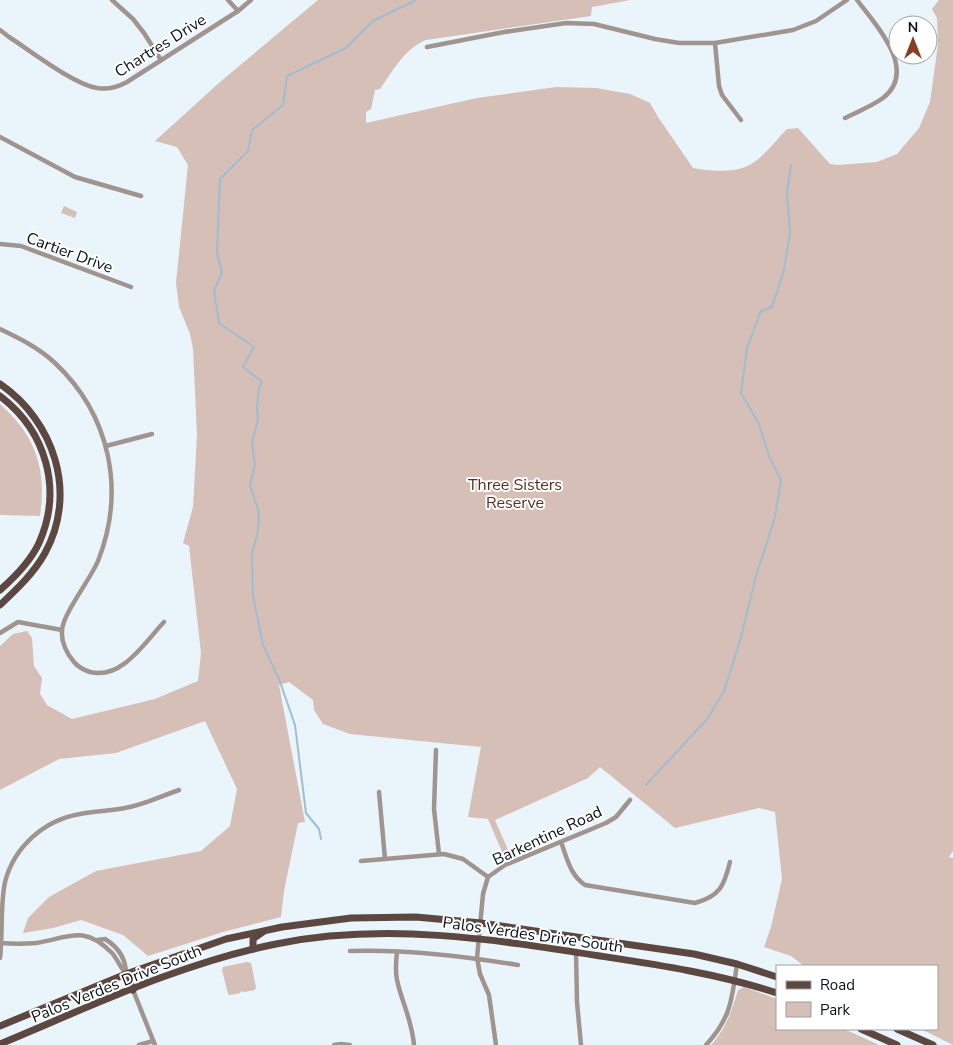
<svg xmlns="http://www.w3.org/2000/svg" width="953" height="1045" viewBox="0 0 953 1045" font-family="'Nunito Sans',sans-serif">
<rect width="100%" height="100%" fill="#eaf4fb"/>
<g fill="#d5bfb7">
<path d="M318,0H630L592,7L591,16L426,40C406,47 392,72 380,89L375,90L371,109L366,112V123L477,98L556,87L596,88L630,94L650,103L658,117L693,168C707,171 735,173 747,166C763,159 775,141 787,129L798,128L830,164L838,165L877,162L897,154L919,128L930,102L938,44L937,18L932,9L939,0H953V851L949,857L953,858V1045L921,1029H937V966H804L791,956L764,947L771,927L782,879L775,812L759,808L675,828L600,767L588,778L495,820L512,859L506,861L488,819L468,817L481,747L350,734L323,724L314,710L313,700L289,682L279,685L305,822L298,823L284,891L281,917L223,932L148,956L123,935L81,920L53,928L23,933L28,918L49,897L96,871L201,851L230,826L237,789L205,721L116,753L59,759L0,790V646L13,634L27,631L32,638L34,666L42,678L40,694L47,705L72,719L155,699L198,681L201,653L189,546L183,543L193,507L197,435L193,349L190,334L179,307L176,283L188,165L177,147L155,141L220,82Z"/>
<polygon points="64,206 77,212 75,218 61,213"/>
<path d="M0,404C35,435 47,469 40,516L0,515Z"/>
<polygon points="247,962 251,963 256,987 255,990 244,992 242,991 240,993 230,995 228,994 222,970 223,967"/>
<path d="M744,987L777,999V1029H844L879,1045H711C726,1029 732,1010 738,990Z"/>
</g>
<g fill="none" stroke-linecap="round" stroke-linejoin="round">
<g stroke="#a0bdd1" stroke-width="2">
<polyline points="646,785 708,718 724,691 740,641 756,576 775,517 781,480 769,456 759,424 741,393 747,348 761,311 772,307 784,270 790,233 787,192 791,165"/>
<polyline points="321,839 319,829 306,813 295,725 279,679 263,645 253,596 252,553 258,531 259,513 250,485 255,465 252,442 258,420 257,408 259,388 262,382 243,367 254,347 219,323 214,291 222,273 217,253 220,179 248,151 252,130 283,105 287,76 346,48 373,21 416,0"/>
</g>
<g stroke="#a0948f" stroke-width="4.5">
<polyline points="112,0 133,19 144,33 161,60"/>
<polyline points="228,0 238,11"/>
<path d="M0,30L9,37C31,51 73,84 97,88C108,90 118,87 127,82L238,11L251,0"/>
<polyline points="715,43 719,86 722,95 741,120"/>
<polyline points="427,47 504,32 566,23 594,24 655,39 679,43 715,43 793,30 816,21 847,0"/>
<path d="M845,118C857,112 872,106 883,98C919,70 875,24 857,0"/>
<polyline points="0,137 75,177 141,196"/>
<polyline points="0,244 21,246 131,287"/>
<path d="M0,329C19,338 39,348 55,363C110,415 126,490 98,561C90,580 62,615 62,631C61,642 67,654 74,662C78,667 84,670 90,672C122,680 145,642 164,622"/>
<polyline points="106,446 152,434"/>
<polyline points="0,633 18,622 62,630"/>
<polyline points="436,750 434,809 439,854"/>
<polyline points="379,792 385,859"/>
<path d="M561,842C567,858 570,875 585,885L695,903C720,896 724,886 730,862"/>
<polyline points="361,861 444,854 463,859 488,877"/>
<path d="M97,940L105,939C118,947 126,958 126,974"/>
<path d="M1,943C13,944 24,944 36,943C68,938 83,924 111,952C117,958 120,967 126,974"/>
<path d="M350,951C406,949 463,956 518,965"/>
<path d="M397,952C396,961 395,971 397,980C402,1003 412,1020 414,1045"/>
<polyline points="576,952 577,1002 581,1045"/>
<path d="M0,958C3,933 0,906 5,882C14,847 44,820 80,814C95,811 110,811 125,808C144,805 161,796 179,790"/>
<polyline points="133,990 155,1045"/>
<polyline points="139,1045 153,1041"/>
<polyline points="334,1045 341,1044 350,1045"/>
<polyline points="496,1045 489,995 480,974 477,958 483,894 488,877 505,865 606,823 616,817 630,800"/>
<path d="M706,1045C731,1018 732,999 737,964"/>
</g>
<g stroke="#5c4841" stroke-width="7">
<path d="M0,384C54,421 78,493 45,553C34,573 17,589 0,605"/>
<path d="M0,396C46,431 63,489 39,543C30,562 15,577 0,590"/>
<polyline points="253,949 253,939 263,932"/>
<polyline points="126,974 133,990"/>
<polyline points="0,1026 126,974 226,939 282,927 351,918 416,917 481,923 694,954 737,964 777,977"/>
<polyline points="861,1029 897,1045"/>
<polyline points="897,1029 933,1045"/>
<path d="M0,1044C89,1007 181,963 276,944C384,922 493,939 600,956C659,965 719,974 777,993"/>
</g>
</g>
<g text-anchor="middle" stroke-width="4" stroke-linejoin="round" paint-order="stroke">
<g font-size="16" fill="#091217" stroke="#fff">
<text transform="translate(160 45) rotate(-32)" y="6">Chartres Drive</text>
<text transform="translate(70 252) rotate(20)" y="6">Cartier Drive</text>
<text transform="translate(547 835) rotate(-25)" y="6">Barkentine Road</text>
<text transform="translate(533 934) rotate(8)" y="6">Palos Verdes Drive South</text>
<text transform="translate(116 983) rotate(-22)" y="6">Palos Verdes Drive South</text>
</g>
<g font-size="16" fill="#5b2d1c" stroke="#fff">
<text x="515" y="490">Three Sisters<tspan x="515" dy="18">Reserve</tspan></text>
</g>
</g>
<rect x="776" y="965" width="162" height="65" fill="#ffffff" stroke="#9da0a2"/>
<rect x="786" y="981" width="25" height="8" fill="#5c4841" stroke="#9da0a2"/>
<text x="820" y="990" font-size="15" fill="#091217">Road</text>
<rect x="786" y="1002" width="25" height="15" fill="#d5bfb7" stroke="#9da0a2"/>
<text x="820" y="1015" font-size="15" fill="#091217">Park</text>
<g transform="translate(913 40)"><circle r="24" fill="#ffffff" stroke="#9da0a2"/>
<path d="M0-4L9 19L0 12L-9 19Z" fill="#873e23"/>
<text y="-8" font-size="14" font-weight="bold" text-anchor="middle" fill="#091217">N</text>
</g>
</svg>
